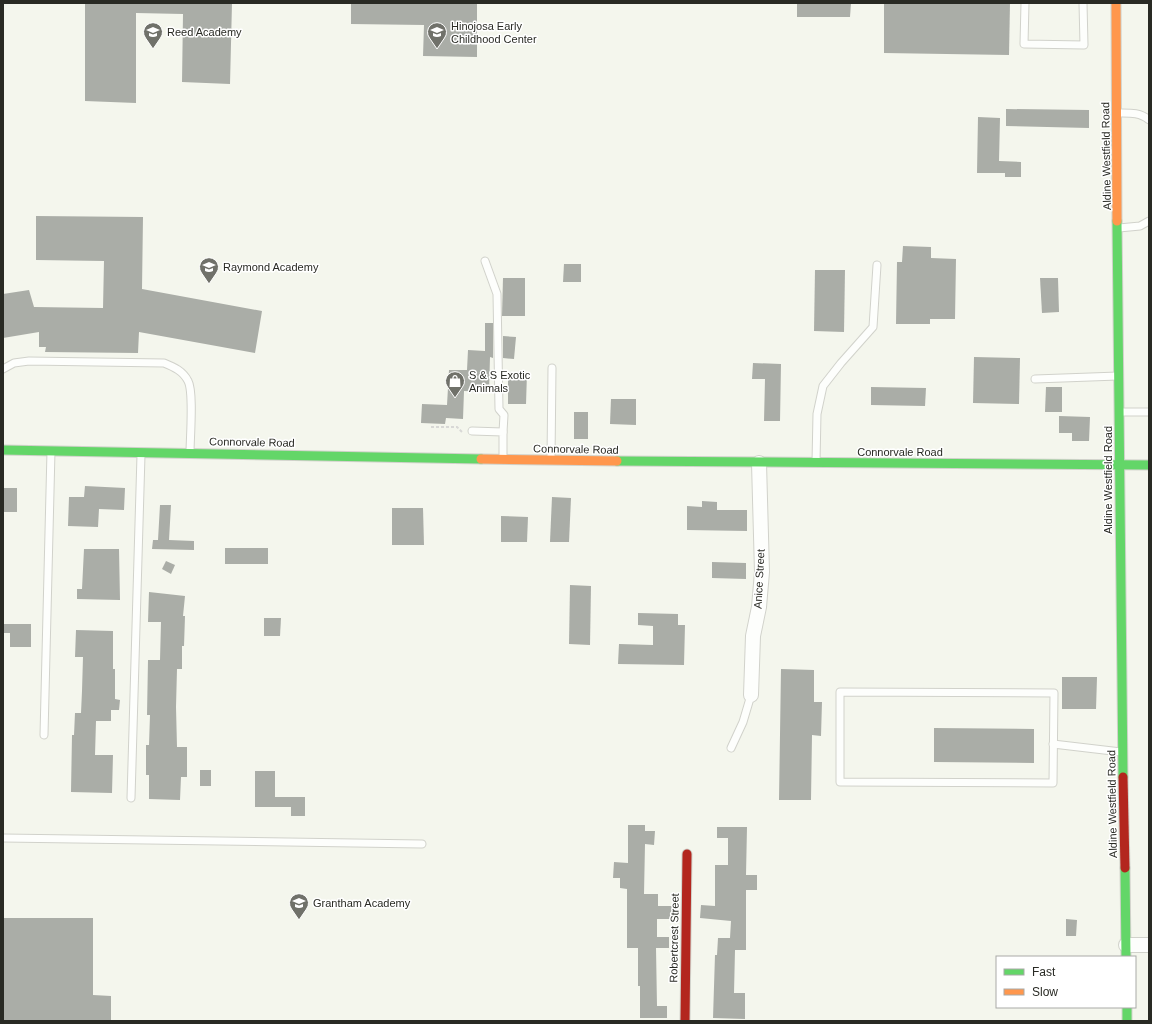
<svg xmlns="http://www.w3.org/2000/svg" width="1152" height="1024" viewBox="0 0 1152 1024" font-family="Arial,sans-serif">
<rect width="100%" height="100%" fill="#f4f6ed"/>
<g fill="#aaada7">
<polygon points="85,3 232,3 230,84 182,82 183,14 136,13 136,103 85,101"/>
<polygon points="351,3 477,3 477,57 423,56 424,25 351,24"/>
<polygon points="797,3 851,3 850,17 797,17"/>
<polygon points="884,3 1010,3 1009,55 884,53"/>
<polygon points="1006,109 1089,110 1089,128 1006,126"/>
<polygon points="978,117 1000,118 999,161 1021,162 1021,177 1005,177 1005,173 977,173"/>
<polygon points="36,216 143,217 142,289 262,311 255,353 139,332 138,353 45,352 46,347 39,347 39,332 3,338 3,294 29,290 34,307 103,308 104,261 36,260"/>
<polygon points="903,246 931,247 931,258 956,259 955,319 930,319 930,324 896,324 897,262 902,262"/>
<polygon points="564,264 581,264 581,282 563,282"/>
<polygon points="815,270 845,270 844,332 814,331"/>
<polygon points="503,278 525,278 525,316 502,316"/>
<polygon points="1040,278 1058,278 1059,312 1042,313"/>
<polygon points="485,323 493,323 493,358 490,357 489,392 464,391 463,419 446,418 445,424 421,423 422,404 447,405 449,370 467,370 468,350 485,351"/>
<polygon points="503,336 516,337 514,359 503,358"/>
<polygon points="974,357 1020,358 1019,404 973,403"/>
<polygon points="753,363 781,364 780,421 764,421 765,379 752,379"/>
<polygon points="508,372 527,372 526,404 508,404"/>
<polygon points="871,387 926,388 925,406 871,405"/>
<polygon points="1046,387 1062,387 1062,412 1045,412"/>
<polygon points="611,399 636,399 636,425 610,424"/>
<rect x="574" y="412" width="14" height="27"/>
<polygon points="1059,416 1090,417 1089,441 1072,441 1072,433 1059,433"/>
<polygon points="85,486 125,488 124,510 99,509 98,527 68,526 69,497 84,497"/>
<rect x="3" y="488" width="14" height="24"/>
<polygon points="552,497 571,498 569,542 550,542"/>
<polygon points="702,501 717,502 717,510 747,510 747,531 687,530 687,506 702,507"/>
<polygon points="160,505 171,505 169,540 194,541 194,550 152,549 153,540 158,540"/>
<polygon points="392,508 423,508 424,545 392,545"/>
<polygon points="501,516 528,517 527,542 501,542"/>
<rect x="225" y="548" width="43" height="16"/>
<polygon points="84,549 119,549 120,600 77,599 77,589 82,589"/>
<polygon points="166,561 175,565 171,574 162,569"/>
<polygon points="712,562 746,563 746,579 712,578"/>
<polygon points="570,585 591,586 590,645 569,644"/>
<polygon points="149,592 185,596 183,616 185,616 184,646 182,646 182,669 177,669 176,707 177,747 187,747 187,777 181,777 180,800 149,799 149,775 146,775 146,745 149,745 150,715 147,715 148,660 160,660 161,622 148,622"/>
<polygon points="638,613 678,614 678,625 685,625 684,665 618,664 619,644 653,645 653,626 638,625"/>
<polygon points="264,618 281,618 280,636 264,636"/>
<polygon points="3,624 31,624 31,647 10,647 10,633 3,633"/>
<polygon points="76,630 113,631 113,669 115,669 115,699 120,700 119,710 111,710 111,721 96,721 95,755 113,755 112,793 71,792 72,735 74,735 75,713 81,713 82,691 83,657 75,657"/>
<polygon points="781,669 814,670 814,702 822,702 821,736 812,735 811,800 779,800"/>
<polygon points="1062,677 1097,677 1096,709 1062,709"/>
<polygon points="934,728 1034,729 1034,763 934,762"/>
<rect x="200" y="770" width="11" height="16"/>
<polygon points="255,771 275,771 275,797 305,797 305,816 291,816 291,807 255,807"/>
<polygon points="628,825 645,825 645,831 655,831 654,845 645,844 644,894 658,894 658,906 672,906 672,919 657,919 657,937 669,937 669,948 656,948 657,1006 667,1006 667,1018 640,1018 640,986 638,986 638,948 627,948 627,889 620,888 620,878 613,878 614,862 628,863"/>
<polygon points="717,827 747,827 746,875 757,875 757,890 746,890 746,950 735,950 734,993 745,993 745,1019 713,1018 715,955 717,955 718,938 730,938 731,921 700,918 701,905 715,906 715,865 728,865 728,838 717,838"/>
<polygon points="3,918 93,918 93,995 111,996 111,1021 3,1021"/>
<polygon points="1066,919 1077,920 1076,936 1066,936"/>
</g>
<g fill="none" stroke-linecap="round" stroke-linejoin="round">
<defs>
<g id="lane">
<polyline points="1025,3 1024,44 1084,45 1083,3"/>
<path d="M1117,113C1129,113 1140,112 1149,120"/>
<polyline points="1119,228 1140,226 1149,221"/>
<polyline points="485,261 497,294 499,409 504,415 503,432"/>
<path d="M3,369L14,363L29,361L164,363C174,367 183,371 188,381C194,392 190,438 190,453"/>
<polyline points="1035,379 1118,376"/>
<polyline points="1120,412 1149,412"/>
<polyline points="472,431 503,432 503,458"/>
<polyline points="551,460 552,368"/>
<polyline points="816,462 817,414 823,386 841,363 873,327 877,265"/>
<polygon points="840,692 1054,693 1053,783 840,782"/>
<polyline points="44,735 51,451"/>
<polyline points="1053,744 1121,752"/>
<polyline points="731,748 743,722 751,695"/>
<polyline points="131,798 141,455"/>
<polyline points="3,838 422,844"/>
</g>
<g id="street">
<polyline points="751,695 753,636 759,607 762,572 759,463"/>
<polyline points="1126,945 1149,945"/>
</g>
<g id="fast">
<polyline points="1117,221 1123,777"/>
<polyline points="3,450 481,459"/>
<polyline points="617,461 1149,465"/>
<polyline points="1125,868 1126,957"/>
<polyline points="1127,1007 1127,1021"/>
</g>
<g id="slow">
<polyline points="1116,3 1117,221"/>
<polyline points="481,459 617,461"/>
</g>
<g id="jam">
<polyline points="1123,777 1125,868"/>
<polyline points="685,1021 687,854"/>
</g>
</defs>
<use href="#lane" stroke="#d1d2cb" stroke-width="9"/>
<use href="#street" stroke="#d1d2cb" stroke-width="16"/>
<use href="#fast" stroke="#d1d2cb" stroke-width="11"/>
<use href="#slow" stroke="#d1d2cb" stroke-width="11"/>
<use href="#jam" stroke="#d1d2cb" stroke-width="11"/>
<polyline stroke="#d8d8d6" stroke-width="2" stroke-dasharray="3 2" stroke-linecap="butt" points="431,427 457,427 463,433"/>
<use href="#lane" stroke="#fdfefc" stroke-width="7"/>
<use href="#street" stroke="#fdfefc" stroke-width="14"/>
<use href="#fast" stroke="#63d668" stroke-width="9"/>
<use href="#slow" stroke="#ff974d" stroke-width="9"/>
<use href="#jam" stroke="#b3261e" stroke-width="9"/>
</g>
<defs>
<symbol id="school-pin" viewBox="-11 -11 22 30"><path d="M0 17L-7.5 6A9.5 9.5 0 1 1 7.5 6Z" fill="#70716a" stroke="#fff"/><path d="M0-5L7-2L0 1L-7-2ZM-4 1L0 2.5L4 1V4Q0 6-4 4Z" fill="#fff"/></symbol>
<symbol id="shop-pin" viewBox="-11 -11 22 30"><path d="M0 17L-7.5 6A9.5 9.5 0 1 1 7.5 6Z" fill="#70716a" stroke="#fff"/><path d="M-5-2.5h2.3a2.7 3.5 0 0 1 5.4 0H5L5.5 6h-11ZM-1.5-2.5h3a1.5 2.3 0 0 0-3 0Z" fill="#fff"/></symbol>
</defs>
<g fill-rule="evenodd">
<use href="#school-pin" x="142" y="21" width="22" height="30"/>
<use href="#school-pin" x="426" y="21" width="22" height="30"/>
<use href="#school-pin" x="198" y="256" width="22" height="30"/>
<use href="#shop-pin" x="444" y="370" width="22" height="30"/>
<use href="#school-pin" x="288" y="892" width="22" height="30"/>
</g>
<g text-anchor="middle" stroke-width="3" stroke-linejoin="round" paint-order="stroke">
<g font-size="11" fill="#292a24" stroke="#fff" text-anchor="start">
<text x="451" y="30">Hinojosa Early<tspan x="451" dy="13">Childhood Center</tspan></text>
<text x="167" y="36">Reed Academy</text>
<text x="223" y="271">Raymond Academy</text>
<text x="469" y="379">S &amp; S Exotic<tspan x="469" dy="13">Animals</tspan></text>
<text x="313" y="907">Grantham Academy</text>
</g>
<g font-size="11" fill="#292a24" stroke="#fff">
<text transform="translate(1106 156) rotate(-91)" y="4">Aldine Westfield Road</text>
<text transform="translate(252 442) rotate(1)" y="4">Connorvale Road</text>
<text transform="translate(576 449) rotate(1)" y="4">Connorvale Road</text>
<text x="900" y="456">Connorvale Road</text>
<text transform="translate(1108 480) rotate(-90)" y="4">Aldine Westfield Road</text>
<text transform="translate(759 579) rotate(-87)" y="4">Anice Street</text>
<text transform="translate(1112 804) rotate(-91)" y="4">Aldine Westfield Road</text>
<text transform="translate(674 938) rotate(-89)" y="4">Robertcrest Street</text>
</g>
</g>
<rect width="1152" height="1024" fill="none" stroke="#292a24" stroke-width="8"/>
<rect x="996" y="956" width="140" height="52" fill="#ffffff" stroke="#a9aaa7"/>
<rect x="1004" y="969" width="20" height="6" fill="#63d668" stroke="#a9aaa7"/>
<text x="1032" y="976" font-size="12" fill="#292a24">Fast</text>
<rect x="1004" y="989" width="20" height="6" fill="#ff974d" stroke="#a9aaa7"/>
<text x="1032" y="996" font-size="12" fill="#292a24">Slow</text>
</svg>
